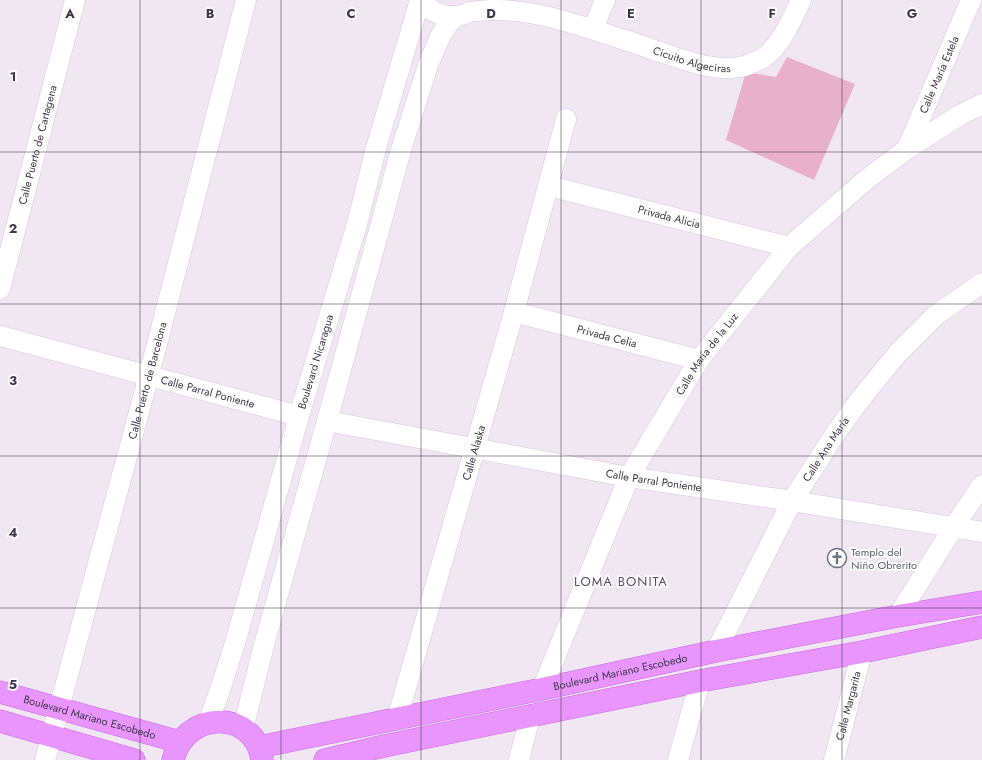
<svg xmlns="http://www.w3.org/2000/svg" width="982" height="760" viewBox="0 0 982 760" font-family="Jost,sans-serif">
<rect width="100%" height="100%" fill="#f1e7f3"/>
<polygon fill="#e8b0ca" points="787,57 855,84 814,180 726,140 746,72 776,77"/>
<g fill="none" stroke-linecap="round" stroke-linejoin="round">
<defs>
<g id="minor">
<path d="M420,0C432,13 447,20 465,14"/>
<path id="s1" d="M469,12C511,5 554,17 594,30C616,37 638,44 660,52C685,60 713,72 740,67C747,66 757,61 763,58C780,47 793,18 801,0"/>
<polyline points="593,29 605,0"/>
<path id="s2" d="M907,149L971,0"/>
<path id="s3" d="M549,186L789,247"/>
<path id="s4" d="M0,289L75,0"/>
<path id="s5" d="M514,312L699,360"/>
<path id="s6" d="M0,336L299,416"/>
<path id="s7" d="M327,421L629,477L792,501L982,532"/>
<polyline points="898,616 953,528 982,485"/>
<path id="s8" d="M716,651L792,501L837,431L862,397L898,353L936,315L982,283"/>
<path id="s9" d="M542,689L629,477L699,360L789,247L867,179L907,149L960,115L982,104"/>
<path id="s10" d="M397,719L514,312L566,119"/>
<path id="s11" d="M208,723L220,690L235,643L299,416L357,224L376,148L420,0"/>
<polyline points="243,729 265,641 327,421 401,150 428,65 441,35 449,23 456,16"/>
<path id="s12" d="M45,760L149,375L246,0"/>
<polyline points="519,760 530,716"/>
<polyline points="678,760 700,681"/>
<path id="s13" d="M834,760L862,652"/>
</g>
<g id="major">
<path id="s14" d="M0,692L180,742"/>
<polyline points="0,721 134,760"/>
<path id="s15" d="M259,747L542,689L716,651L898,616L982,602"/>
<path d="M173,760C185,709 255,709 262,760"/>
<polyline points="325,760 384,746 700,681 862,652 982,627"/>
</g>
</defs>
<use href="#minor" stroke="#d7c7dd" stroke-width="21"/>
<use href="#major" stroke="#c766e3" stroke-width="23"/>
<use href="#minor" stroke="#fff" stroke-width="20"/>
<use href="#major" stroke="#e896fd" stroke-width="22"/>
</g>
<path fill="none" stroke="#413647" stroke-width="1" stroke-opacity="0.55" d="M140,0V760M281,0V760M421,0V760M561,0V760M701,0V760M842,0V760M0,152H982M0,304H982M0,456H982M0,608H982"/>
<defs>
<symbol id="church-ring" viewBox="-11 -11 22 22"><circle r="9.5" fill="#fff" stroke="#6b7280" stroke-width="1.5"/><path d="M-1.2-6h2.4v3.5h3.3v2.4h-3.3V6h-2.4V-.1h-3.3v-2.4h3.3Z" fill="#6b7280"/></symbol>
</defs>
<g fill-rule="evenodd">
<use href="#church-ring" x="826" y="547" width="22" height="22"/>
</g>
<g text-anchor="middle" stroke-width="3.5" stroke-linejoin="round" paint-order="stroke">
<g font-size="11" fill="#413647" stroke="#fff">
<text dy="4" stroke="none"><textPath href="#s1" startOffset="230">Cicuito Algeciras</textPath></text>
<text dy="4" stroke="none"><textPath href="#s2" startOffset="81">Calle María Estela</textPath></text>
<text dy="4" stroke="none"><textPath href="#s4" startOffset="149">Calle Puerto de Cartagena</textPath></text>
<text dy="4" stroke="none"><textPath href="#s3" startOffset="124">Privada Alicia</textPath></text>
<text dy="4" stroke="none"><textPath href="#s5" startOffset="96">Privada Celia</textPath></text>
<text dy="4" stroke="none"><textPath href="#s9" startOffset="375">Calle María de la Luz</textPath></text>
<text dy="4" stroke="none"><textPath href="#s11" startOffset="377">Boulevard Nicaragua</textPath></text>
<text dy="4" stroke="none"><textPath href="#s12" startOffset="393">Calle Puerto de Barcelona</textPath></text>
<text dy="4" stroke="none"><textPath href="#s6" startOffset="215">Calle Parral Poniente</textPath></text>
<text dy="4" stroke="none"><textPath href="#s8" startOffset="230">Calle Ana María</textPath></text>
<text dy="4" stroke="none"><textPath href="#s10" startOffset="277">Calle Alaska</textPath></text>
<text dy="4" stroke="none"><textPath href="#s7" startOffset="332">Calle Parral Poniente</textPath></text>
<text dy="4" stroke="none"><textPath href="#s15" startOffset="369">Boulevard Mariano Escobedo</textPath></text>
<text dy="4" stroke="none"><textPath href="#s13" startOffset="56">Calle Margarita</textPath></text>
<text dy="4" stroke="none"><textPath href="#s14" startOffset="93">Boulevard Mariano Escobedo</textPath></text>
</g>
<g font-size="11" fill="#5b616d" stroke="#fff" text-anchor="start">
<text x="851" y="556">Templo del<tspan x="851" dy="13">Niño Obrerito</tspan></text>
</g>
<g font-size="13" letter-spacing="1" fill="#604d69" stroke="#fff">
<text x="621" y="586">LOMA BONITA</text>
</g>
</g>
<g font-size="13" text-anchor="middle" font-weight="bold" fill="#413647" stroke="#fff" stroke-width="3.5" stroke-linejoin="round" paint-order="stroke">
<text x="70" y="18">A</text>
<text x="210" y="18">B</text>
<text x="351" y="18">C</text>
<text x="491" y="18">D</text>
<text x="631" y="18">E</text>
<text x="772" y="18">F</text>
<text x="912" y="18">G</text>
<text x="13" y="81">1</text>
<text x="13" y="233">2</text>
<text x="13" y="385">3</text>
<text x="13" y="537">4</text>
<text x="13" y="689">5</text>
</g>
</svg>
